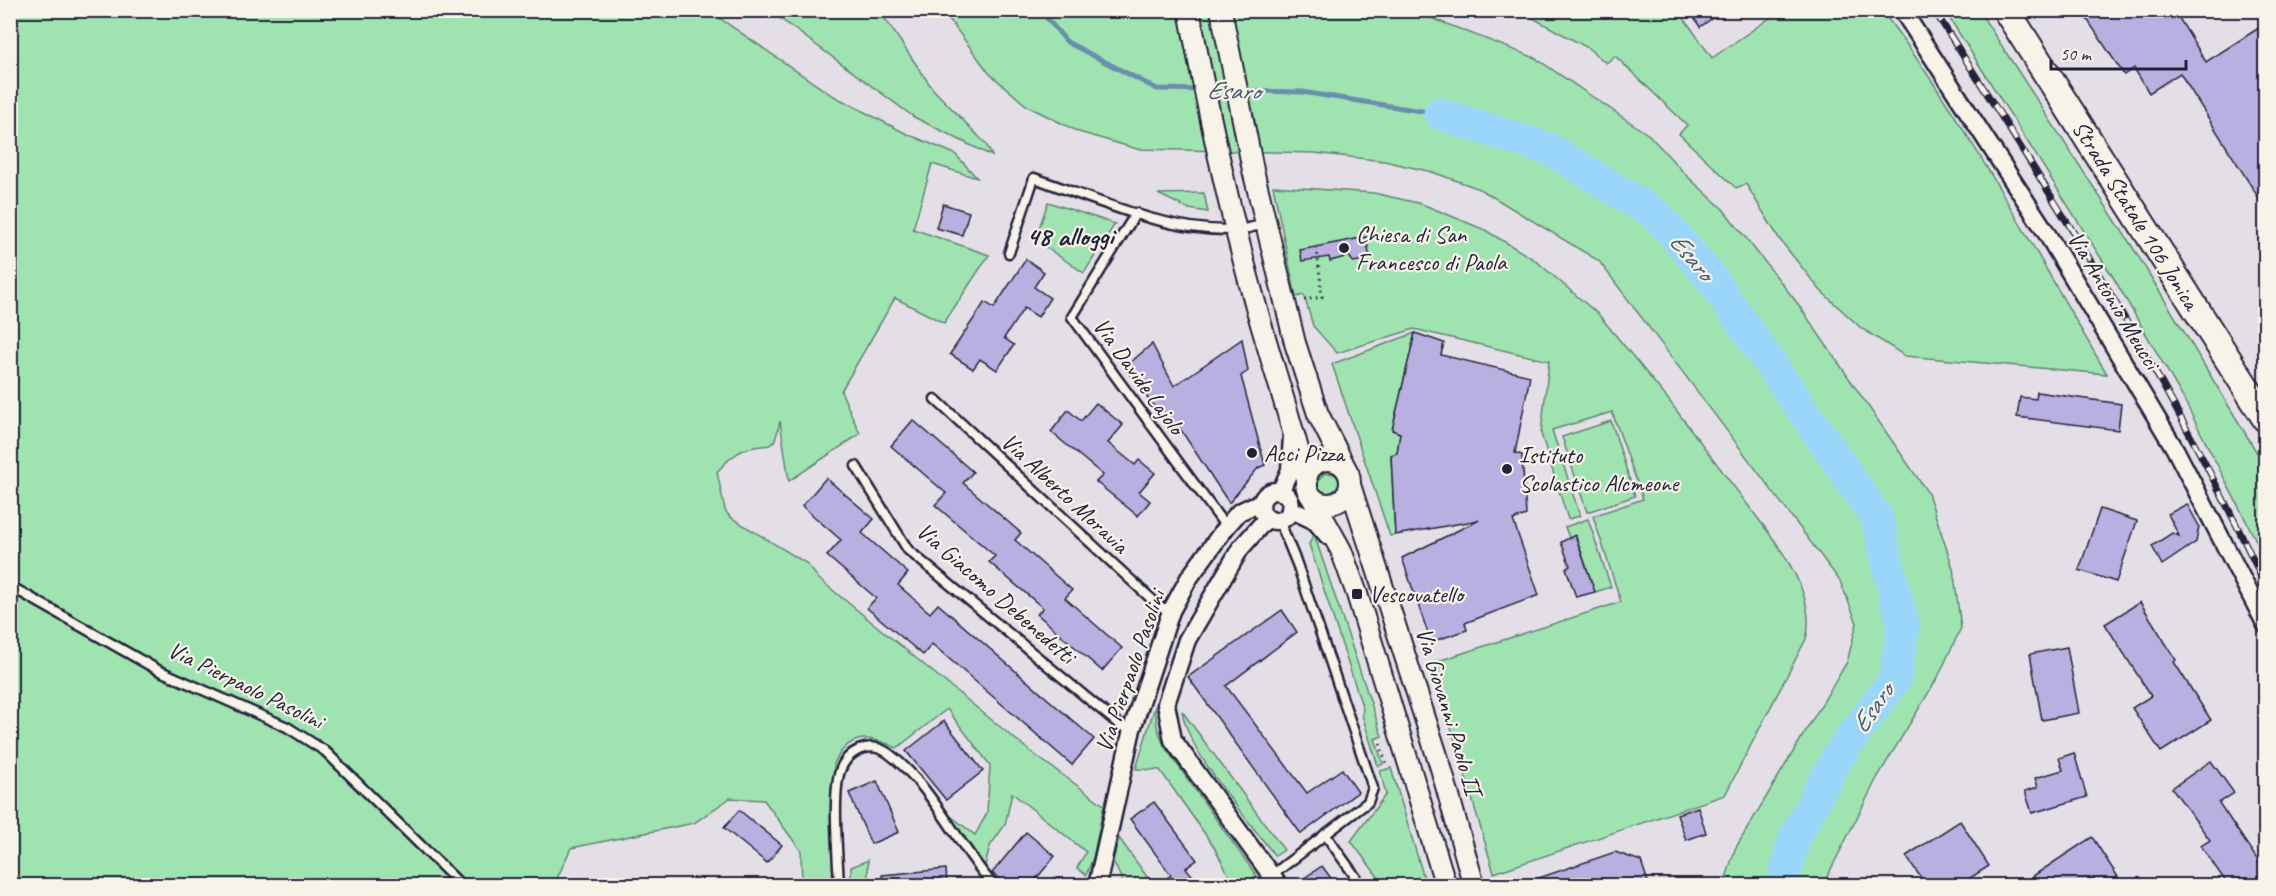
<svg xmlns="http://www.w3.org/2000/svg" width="2276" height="896" viewBox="0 0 2276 896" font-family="Caveat,sans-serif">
<rect width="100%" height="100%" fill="#e4dfe6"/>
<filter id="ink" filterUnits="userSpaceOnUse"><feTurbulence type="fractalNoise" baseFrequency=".0167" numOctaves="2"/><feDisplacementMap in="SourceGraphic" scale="12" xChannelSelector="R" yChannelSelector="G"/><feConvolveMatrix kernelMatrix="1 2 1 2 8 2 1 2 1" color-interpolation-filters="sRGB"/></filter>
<g filter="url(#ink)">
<g fill="#9fe4b0" stroke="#608376" stroke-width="1.5">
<polygon points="1392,10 1426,16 1535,58 1649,135 1688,177 1723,209 1798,304 1928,493 1953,568 1961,628 1938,677 1877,778 1823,885 1724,885 1735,849 1847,662 1857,623 1840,581 1599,261 1480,189 1432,172 1384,161 1315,153 1137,149 1079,132 1027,106 989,73 943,11"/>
<path d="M10,11H709L830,94L905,133L955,154L977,178L932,164L913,229L989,255L944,323L895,298L841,391L860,434L789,481L780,421C773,455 772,441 746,449C733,454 726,462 717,472L725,510L730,517L806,563L819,579L1031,752L1104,805L1093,858L1086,875L1077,868L1086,852L1012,793L1005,825L990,846L985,866L947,813L975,835L987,813L990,765L947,709L897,748C869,735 848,733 834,764L833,885H802L801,851L764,800L730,798L694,823L571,848L554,885H11Z"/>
<polygon points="770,11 880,11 932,88 986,144 992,156 914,117"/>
<path d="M1520,11H1679L1712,58L1780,11H1882C1968,124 2035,252 2107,374L1905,356L1861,328L1820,290L1780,240L1746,184L1736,188L1679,134L1687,125L1615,56L1606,63L1588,48Z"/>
<polygon points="1945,11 1979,11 2137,254 2265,466 2265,558 2182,396 2113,277"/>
<path d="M1273,186L1374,193L1422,204L1485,230L1535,260L1599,315L1667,398L1775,541C1794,569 1815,605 1806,639L1725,795L1494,873L1432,663L1621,602L1593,516L1643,499L1612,412L1552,430L1580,516L1568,519L1541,434L1549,361L1414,329L1337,353L1313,326L1304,295L1296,297Z"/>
<polygon points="1204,193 1208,212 1189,209 1158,194"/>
<polygon points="1048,202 1115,224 1084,273 1035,240"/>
<polygon points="1415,333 1392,430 1400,433 1397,453 1391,455 1395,535 1390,536 1332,364"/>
<polygon points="1611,421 1635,496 1587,512 1562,437"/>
<circle cx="1329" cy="484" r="11"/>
<polygon points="1588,519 1611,587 1595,592 1576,536 1569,538 1565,527"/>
<polygon points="1314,534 1382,736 1375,739 1383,764 1378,766 1362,715 1363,709 1309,544"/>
<polygon points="1155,706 1157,726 1164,746 1263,885 1234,885 1214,847 1160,770 1136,769"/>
<path d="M1182,711L1284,850L1275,856C1248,819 1188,753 1182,711Z"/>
<polygon points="1391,768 1426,885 1384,885 1351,841 1386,794 1380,771"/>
<polygon points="1119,838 1153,885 1121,885 1122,880 1113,861"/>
<polygon points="868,860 868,885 851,885 851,867"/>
</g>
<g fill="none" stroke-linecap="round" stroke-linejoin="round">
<polyline stroke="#698eae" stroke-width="5" points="1040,10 1067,42 1157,89 1302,92 1440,114"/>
<polyline stroke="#99d6fa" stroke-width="33" points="1440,114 1551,150 1657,215 1711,278 1877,518 1903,627 1895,679 1838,756 1794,839 1782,886"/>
</g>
<g fill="#b9b0e1" stroke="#22223b" stroke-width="1.5">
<polygon points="1689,10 1724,10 1700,27"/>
<polygon points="2081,10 2174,10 2206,62 2265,24 2265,208 2180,73 2149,93 2134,68 2124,75"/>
<polygon points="943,204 969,212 962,235 936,228"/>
<polygon points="1366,237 1370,259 1353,262 1349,256 1330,261 1329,257 1302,261 1300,250"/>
<polygon points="1026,259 1044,272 1034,287 1050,298 1038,317 1024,308 1004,338 1014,345 997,370 980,359 973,369 950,354 985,302 994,308"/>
<polygon points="1415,333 1444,343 1441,355 1530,376 1515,453 1522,455 1526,515 1513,520 1539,595 1465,623 1467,630 1431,642 1402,558 1479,520 1395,535 1391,455 1397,453 1400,433 1392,430"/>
<polygon points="1242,339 1248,371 1241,376 1265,465 1258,468 1229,503 1177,424 1170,429 1125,367 1152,344 1174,386"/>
<polygon points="2037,392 2121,404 2118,430 2017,417 2020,397 2036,399"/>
<polygon points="1096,403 1123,425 1108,443 1135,465 1139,460 1155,473 1139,492 1150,501 1138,516 1096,482 1103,475 1051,432 1068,410 1081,421"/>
<polygon points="913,420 973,472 963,483 1021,533 1015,540 1072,590 1065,598 1122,648 1102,671 1037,614 1043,608 989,562 995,556 935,505 946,493 891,446"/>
<polygon points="826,478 874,519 862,533 908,573 898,585 930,613 938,604 1094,739 1072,765 932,644 923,655 867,608 876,598 827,556 841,540 802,506"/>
<polygon points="2187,504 2199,526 2196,542 2162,565 2152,546 2172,533 2179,536 2168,514"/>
<polygon points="2100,509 2137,521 2116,582 2079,570"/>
<polygon points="1575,535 1595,592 1576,597 1566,568 1570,566 1561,542"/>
<polygon points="2140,602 2176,660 2174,662 2211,720 2161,752 2132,708 2151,696 2105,624"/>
<polygon points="1282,610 1297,632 1226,686 1307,793 1342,769 1358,792 1301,834 1188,677"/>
<polygon points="2067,647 2079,713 2042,720 2030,654"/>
<polygon points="944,721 983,771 946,800 906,751"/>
<polygon points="2074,753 2087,797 2032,813 2025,791 2038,787 2035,778 2063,770 2059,758"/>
<polygon points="2211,761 2234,793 2219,803 2265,871 2265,885 2228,885 2201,846 2210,840 2172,788"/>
<polygon points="877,781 899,832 871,844 849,793"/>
<polygon points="1154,802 1197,860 1186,868 1200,885 1157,885 1171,875 1130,819"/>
<polygon points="1698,807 1706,833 1686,840 1677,814"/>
<polygon points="739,810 782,845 767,863 724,828"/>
<polygon points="1960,821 1989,866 1959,885 1926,885 1906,856"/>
<polygon points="1026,832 1055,856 1031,885 1008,885 992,873"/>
<polygon points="2092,837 2118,877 2105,885 2040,885 2033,876"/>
<polygon points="1615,852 1641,861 1649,885 1524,885 1524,883"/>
<polygon points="1322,866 1336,885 1294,885"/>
<polygon points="946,869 947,885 883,885 882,875"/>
</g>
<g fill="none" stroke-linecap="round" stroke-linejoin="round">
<defs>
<g id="service">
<polyline points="1136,213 1072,317 1226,527"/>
<path d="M1009,253L1034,178C1098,200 1166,232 1234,230C1244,230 1255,226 1265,224"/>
<polyline points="935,399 1159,606 1171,611"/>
<polyline points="856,466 908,550 1121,726 1132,729"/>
<polyline points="10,586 158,670 287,727 325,751 462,886"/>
<polyline points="1325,834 1362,886"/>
<polyline points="1272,875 1368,802 1373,788 1297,564 1279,520"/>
<path d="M839,886C838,858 832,794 840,771C847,751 869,740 888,753C932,785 958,846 994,886"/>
</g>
<g id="minor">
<polyline points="1902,10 2044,229 2175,449 2266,625"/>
<circle cx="1276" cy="506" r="15"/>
<polyline points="1280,492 1290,470 1292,436"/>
<polyline points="1290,509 1315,521 1328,536"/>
<polyline points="1267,518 1240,549 1187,640 1166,704 1173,740 1279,886"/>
<polyline points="1097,886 1132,729 1171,611 1189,578 1226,527 1239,512 1261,502"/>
</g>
<g id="tertiary">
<path d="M1189,10C1206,100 1224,189 1248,277C1266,347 1290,414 1307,483"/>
<polyline points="1221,10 1253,170 1295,343 1318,414 1346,469"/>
<circle cx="1328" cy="482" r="22"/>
<polyline points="1350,485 1441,768 1474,886"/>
<polyline points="1311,496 1341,550 1357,594 1446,886"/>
</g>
<polyline id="primary" points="2006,10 2266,419"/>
</defs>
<use href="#service" stroke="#22223b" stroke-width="13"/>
<use href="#minor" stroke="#22223b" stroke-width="21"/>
<use href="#tertiary" stroke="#22223b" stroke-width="24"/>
<use href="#primary" stroke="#22223b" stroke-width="30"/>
<g stroke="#22223b" stroke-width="3" stroke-dasharray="1.5 4.5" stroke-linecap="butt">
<polyline points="1304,300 1322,297 1317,249"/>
<polyline points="1380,744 1386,764"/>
</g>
<use href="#service" stroke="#f7f3e8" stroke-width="8"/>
<use href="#minor" stroke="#f7f3e8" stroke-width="16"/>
<use href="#tertiary" stroke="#f7f3e8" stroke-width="20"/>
<use href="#primary" stroke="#f7f3e8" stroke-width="26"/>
<defs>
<path id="rail" d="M1934,10C2053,197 2173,385 2266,587"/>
</defs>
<use href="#rail" stroke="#22223b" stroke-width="7"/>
<use href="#rail" stroke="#f7f3e8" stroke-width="4.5" stroke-dasharray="14" stroke-linecap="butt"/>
</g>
</g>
<g fill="#22223b" stroke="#f7f3e8" stroke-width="2">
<circle cx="1344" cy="248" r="6"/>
<circle cx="1252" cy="453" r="6"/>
<circle cx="1507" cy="469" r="6"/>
<rect x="1351" y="588" width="12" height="12" rx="3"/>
</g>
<g text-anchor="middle" stroke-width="4.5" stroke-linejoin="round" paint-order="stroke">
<g font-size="24" fill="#22223b" stroke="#f7f3e8">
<text transform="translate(2136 215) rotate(58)" y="8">Strada Statale 106 Jonica</text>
<text transform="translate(2114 300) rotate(59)" y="8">Via Antonio Meucci</text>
<text transform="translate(1139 376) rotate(54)" y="8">Via Davide Lajolo</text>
<text transform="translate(1065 493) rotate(43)" y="8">Via Alberto Moravia</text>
<text transform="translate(996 593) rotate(41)" y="8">Via Giacomo Debenedetti</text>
<text transform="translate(1130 671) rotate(-71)" y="8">Via Pierpaolo Pasolini</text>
<text transform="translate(246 685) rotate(26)" y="8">Via Pierpaolo Pasolini</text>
<text transform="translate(1449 711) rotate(73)" y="8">Via Giovanni Paolo II</text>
</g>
<g font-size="24" fill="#22223b" stroke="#f7f3e8" text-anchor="start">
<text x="1356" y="242">Chiesa di San<tspan x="1356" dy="28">Francesco di Paola</tspan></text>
<text x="1264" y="461">Acci Pizza</text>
<text x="1519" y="463">Istituto<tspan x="1519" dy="28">Scolastico Alcmeone</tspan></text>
<text x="1369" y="602">Vescovatello</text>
</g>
<g font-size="26" font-style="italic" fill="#465874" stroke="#f7f3e8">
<text transform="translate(1233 90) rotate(1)" y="9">Esaro</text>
<text transform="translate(1692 256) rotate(50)" y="9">Esaro</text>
<text transform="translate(1872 708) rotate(-55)" y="9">Esaro</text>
</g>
<g font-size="27" font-weight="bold" fill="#22223b" stroke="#f7f3e8">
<text x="1070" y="245">48 alloggi</text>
</g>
</g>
<rect width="2276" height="896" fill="none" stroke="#f7f3e8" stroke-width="36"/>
<rect x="18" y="18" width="2240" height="860" fill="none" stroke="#22223b" stroke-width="2" filter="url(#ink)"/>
<path d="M2051 60v9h135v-9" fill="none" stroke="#22223b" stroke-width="3"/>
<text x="2060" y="60" font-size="18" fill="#22223b" stroke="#f7f3e8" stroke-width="4.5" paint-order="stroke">50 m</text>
</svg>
